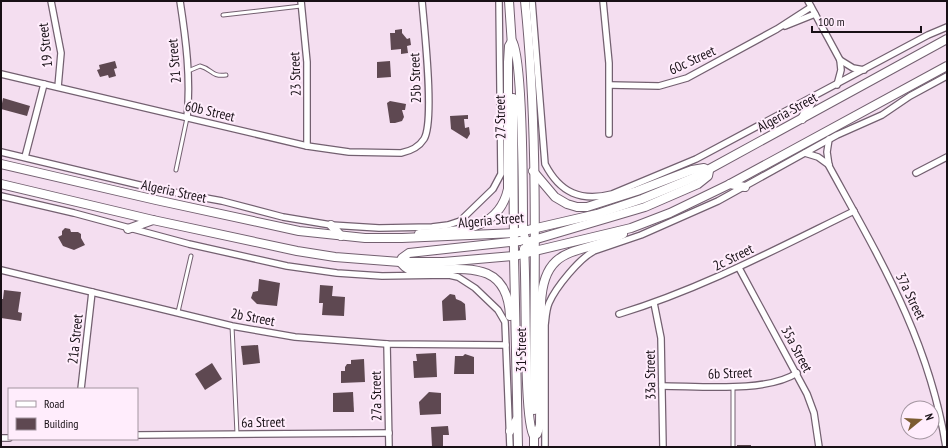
<svg xmlns="http://www.w3.org/2000/svg" width="948" height="448" viewBox="0 0 948 448" font-family="'PT Sans Narrow',sans-serif">
<rect width="100%" height="100%" fill="#f4def0"/>
<g fill="#5e4851">
<polygon points="402,29 402,33 407,39 410,38 411,45 407,46 408,53 401,54 401,49 391,50 390,33 395,33 395,30"/>
<polygon points="115,61 117,68 114,69 116,76 109,78 108,75 100,77 97,70 100,69 99,65"/>
<polygon points="390,61 391,77 377,78 377,62"/>
<polygon points="3,98 30,106 27,116 1,109"/>
<polygon points="390,101 406,104 405,110 402,110 404,117 402,121 395,123 390,123 387,103"/>
<polygon points="468,115 468,119 464,119 465,128 469,127 470,134 467,139 451,129 450,116"/>
<polygon points="65,228 70,229 71,232 78,232 81,234 81,238 85,245 74,250 63,246 58,237 62,235 62,231"/>
<polygon points="259,279 280,283 277,306 257,304 251,298 253,292 258,291"/>
<polygon points="320,285 333,286 332,296 345,297 344,316 322,315 323,303 319,303"/>
<polygon points="4,290 21,292 18,312 22,313 21,321 1,318 1,299 3,299"/>
<polygon points="450,294 455,295 456,299 461,301 465,304 466,320 443,321 442,301"/>
<polygon points="258,345 260,363 243,365 241,346"/>
<polygon points="436,353 437,377 414,378 413,361 417,361 416,354"/>
<polygon points="465,354 474,357 474,374 454,374 455,356 463,356"/>
<polygon points="364,359 365,382 341,383 341,371 345,371 345,367 347,364 351,364 351,360"/>
<polygon points="212,363 222,379 205,390 195,374"/>
<polygon points="353,392 354,412 333,412 333,393"/>
<polygon points="429,392 441,393 441,414 420,415 419,402"/>
<polygon points="448,426 449,435 443,435 443,447 432,447 431,427"/>
<rect x="737" y="445" width="14" height="2"/>
</g>
<g fill="none" stroke-linecap="round" stroke-linejoin="round">
<defs>
<g id="lane">
<polyline points="223,15 301,6"/>
<path d="M188,71L200,66C212,69 211,77 226,75"/>
<polyline points="176,170 187,118"/>
<polyline points="178,312 191,256"/>
<polyline points="232,326 237,434"/>
<polyline points="733,386 733,447"/>
</g>
<g id="street">
<polyline points="51,1 61,53 58,87"/>
<path d="M180,1C186,40 191,79 187,118"/>
<polyline points="301,1 307,62 307,146"/>
<path d="M532,1L545,164C560,193 581,202 612,194L696,159L928,35L947,27"/>
<polyline points="603,1 609,63 609,134"/>
<polyline points="808,1 840,60 841,70 837,85"/>
<polyline points="785,26 815,14"/>
<polyline points="840,60 853,68 864,70"/>
<path d="M1,74L307,146L349,152L401,153C411,151 419,147 424,139C435,121 424,26 422,1"/>
<polyline points="610,85 659,86 687,78 777,29 811,7"/>
<path d="M829,139L827,152L829,166C880,259 929,340 946,447"/>
<polyline points="1,152 156,189 222,201 283,217 331,225 379,228 432,227 448,225 460,221 493,189 501,174 499,1"/>
<polyline points="805,153 818,157 829,165"/>
<polyline points="25,157 44,84"/>
<polyline points="916,173 947,157"/>
<polyline points="1,196 74,213 189,244 287,266 337,273 382,276 449,275 458,277 475,288 498,310 505,322 510,447"/>
<polyline points="739,268 807,394 814,413 819,447"/>
<polyline points="1,270 232,326 295,337 387,344 506,345"/>
<polyline points="654,303 661,338 663,447"/>
<path d="M619,314C701,289 776,249 854,211"/>
<polyline points="387,344 389,447"/>
<path d="M662,386C699,386 766,393 797,373"/>
<polyline points="81,389 92,292"/>
<polyline points="137,435 389,433"/>
<polyline points="1,438 9,438"/>
<path d="M545,447V325C546,318 546,310 549,303C556,287 579,259 594,251L641,235L718,201L837,135L882,115L910,96L947,76"/>
</g>
<g id="secondary">
<polyline points="509,1 512,46"/>
<path d="M525,1C539,136 534,274 534,410"/>
<polyline points="513,98 514,256 518,447"/>
<polyline points="802,119 814,97"/>
<polyline points="1,164 156,200 299,231 365,238 402,238 515,233 597,214 642,199 693,178 947,39"/>
<polyline points="1,184 153,220 297,251 335,257 400,262 443,262 514,256 631,228 670,213 730,184 947,66"/>
<polyline points="730,184 745,187"/>
<polyline points="331,225 341,236"/>
<polyline points="128,229 153,220"/>
<path d="M419,234C456,230 498,233 508,189V62L509,46L512,41C523,55 523,204 523,231L526,242L534,252"/>
<polyline points="530,241 645,207 698,184 708,176 709,171 704,168 692,170 637,191 587,207 577,207 567,204 555,197 533,171"/>
<path d="M524,249C527,278 523,422 534,436L537,434L540,425L541,303C544,241 583,256 623,234"/>
<path d="M510,316C507,251 450,274 408,269L405,267L400,262L402,258L409,253L520,241"/>
<polyline points="510,431 517,419"/>
<polyline points="534,432 534,447"/>
</g>
</defs>
<use href="#lane" stroke="#736070" stroke-width="5"/>
<use href="#street" stroke="#736070" stroke-width="8"/>
<use href="#secondary" stroke="#736070" stroke-width="10"/>
<use href="#lane" stroke="#fff" stroke-width="3"/>
<use href="#street" stroke="#fff" stroke-width="5.5"/>
<use href="#secondary" stroke="#fff" stroke-width="8"/>
</g>
<g text-anchor="middle" stroke-width="4" stroke-linejoin="round" paint-order="stroke">
<g font-size="14" fill="#181016" stroke="#ffedfc">
<text transform="translate(45 45) rotate(-96)" y="5">19 Street</text>
<text transform="translate(692 60) rotate(-25)" y="5">60c Street</text>
<text transform="translate(174 61) rotate(-95)" y="5">21 Street</text>
<text transform="translate(295 74) rotate(-92)" y="5">23 Street</text>
<text transform="translate(415 78) rotate(-92)" y="5">25b Street</text>
<text transform="translate(210 111) rotate(13)" y="5">60b Street</text>
<text transform="translate(787 112) rotate(-29)" y="5">Algeria Street</text>
<text transform="translate(500 117) rotate(-91)" y="5">27 Street</text>
<text transform="translate(174 191) rotate(12)" y="5">Algeria Street</text>
<text transform="translate(491 220) rotate(-5)" y="5">Algeria Street</text>
<text transform="translate(733 257) rotate(-26)" y="5">2c Street</text>
<text transform="translate(911 296) rotate(64)" y="5">37a Street</text>
<text transform="translate(253 317) rotate(11)" y="5">2b Street</text>
<text transform="translate(75 339) rotate(-84)" y="5">21a Street</text>
<text transform="translate(797 349) rotate(62)" y="5">35a Street</text>
<text transform="translate(521 350) rotate(-90)" y="5">31 Street</text>
<text transform="translate(730 373) rotate(-2)" y="5">6b Street</text>
<text transform="translate(650 375) rotate(-91)" y="5">33a Street</text>
<text transform="translate(376 396) rotate(-91)" y="5">27a Street</text>
<text transform="translate(263 422) rotate(-1)" y="5">6a Street</text>
</g>
</g>
<rect width="948" height="448" fill="none" stroke="#181016" stroke-width="4"/>
<rect x="8" y="388" width="130" height="52" fill="#ffedfc" stroke="#a395a0"/>
<rect x="16" y="401" width="20" height="6" fill="#ffffff" stroke="#a395a0"/>
<text x="44" y="408" font-size="12" fill="#181016">Road</text>
<rect x="16" y="418" width="20" height="12" fill="#5e4851" stroke="#a395a0"/>
<text x="44" y="428" font-size="12" fill="#181016">Building</text>
<g transform="translate(920 420) rotate(72)"><circle r="19" fill="#ffedfc" stroke="#a395a0"/>
<path d="M0-3L7 15L0 10L-7 15Z" fill="#7c5c31"/>
<text y="-6" font-size="11" font-weight="bold" text-anchor="middle" fill="#181016">N</text>
</g>
<path d="M812 26v6h109v-6" fill="none" stroke="#181016" stroke-width="2"/>
<text x="818" y="26" font-size="12" fill="#181016" stroke="#ffedfc" stroke-width="3" paint-order="stroke">100 m</text>
</svg>
